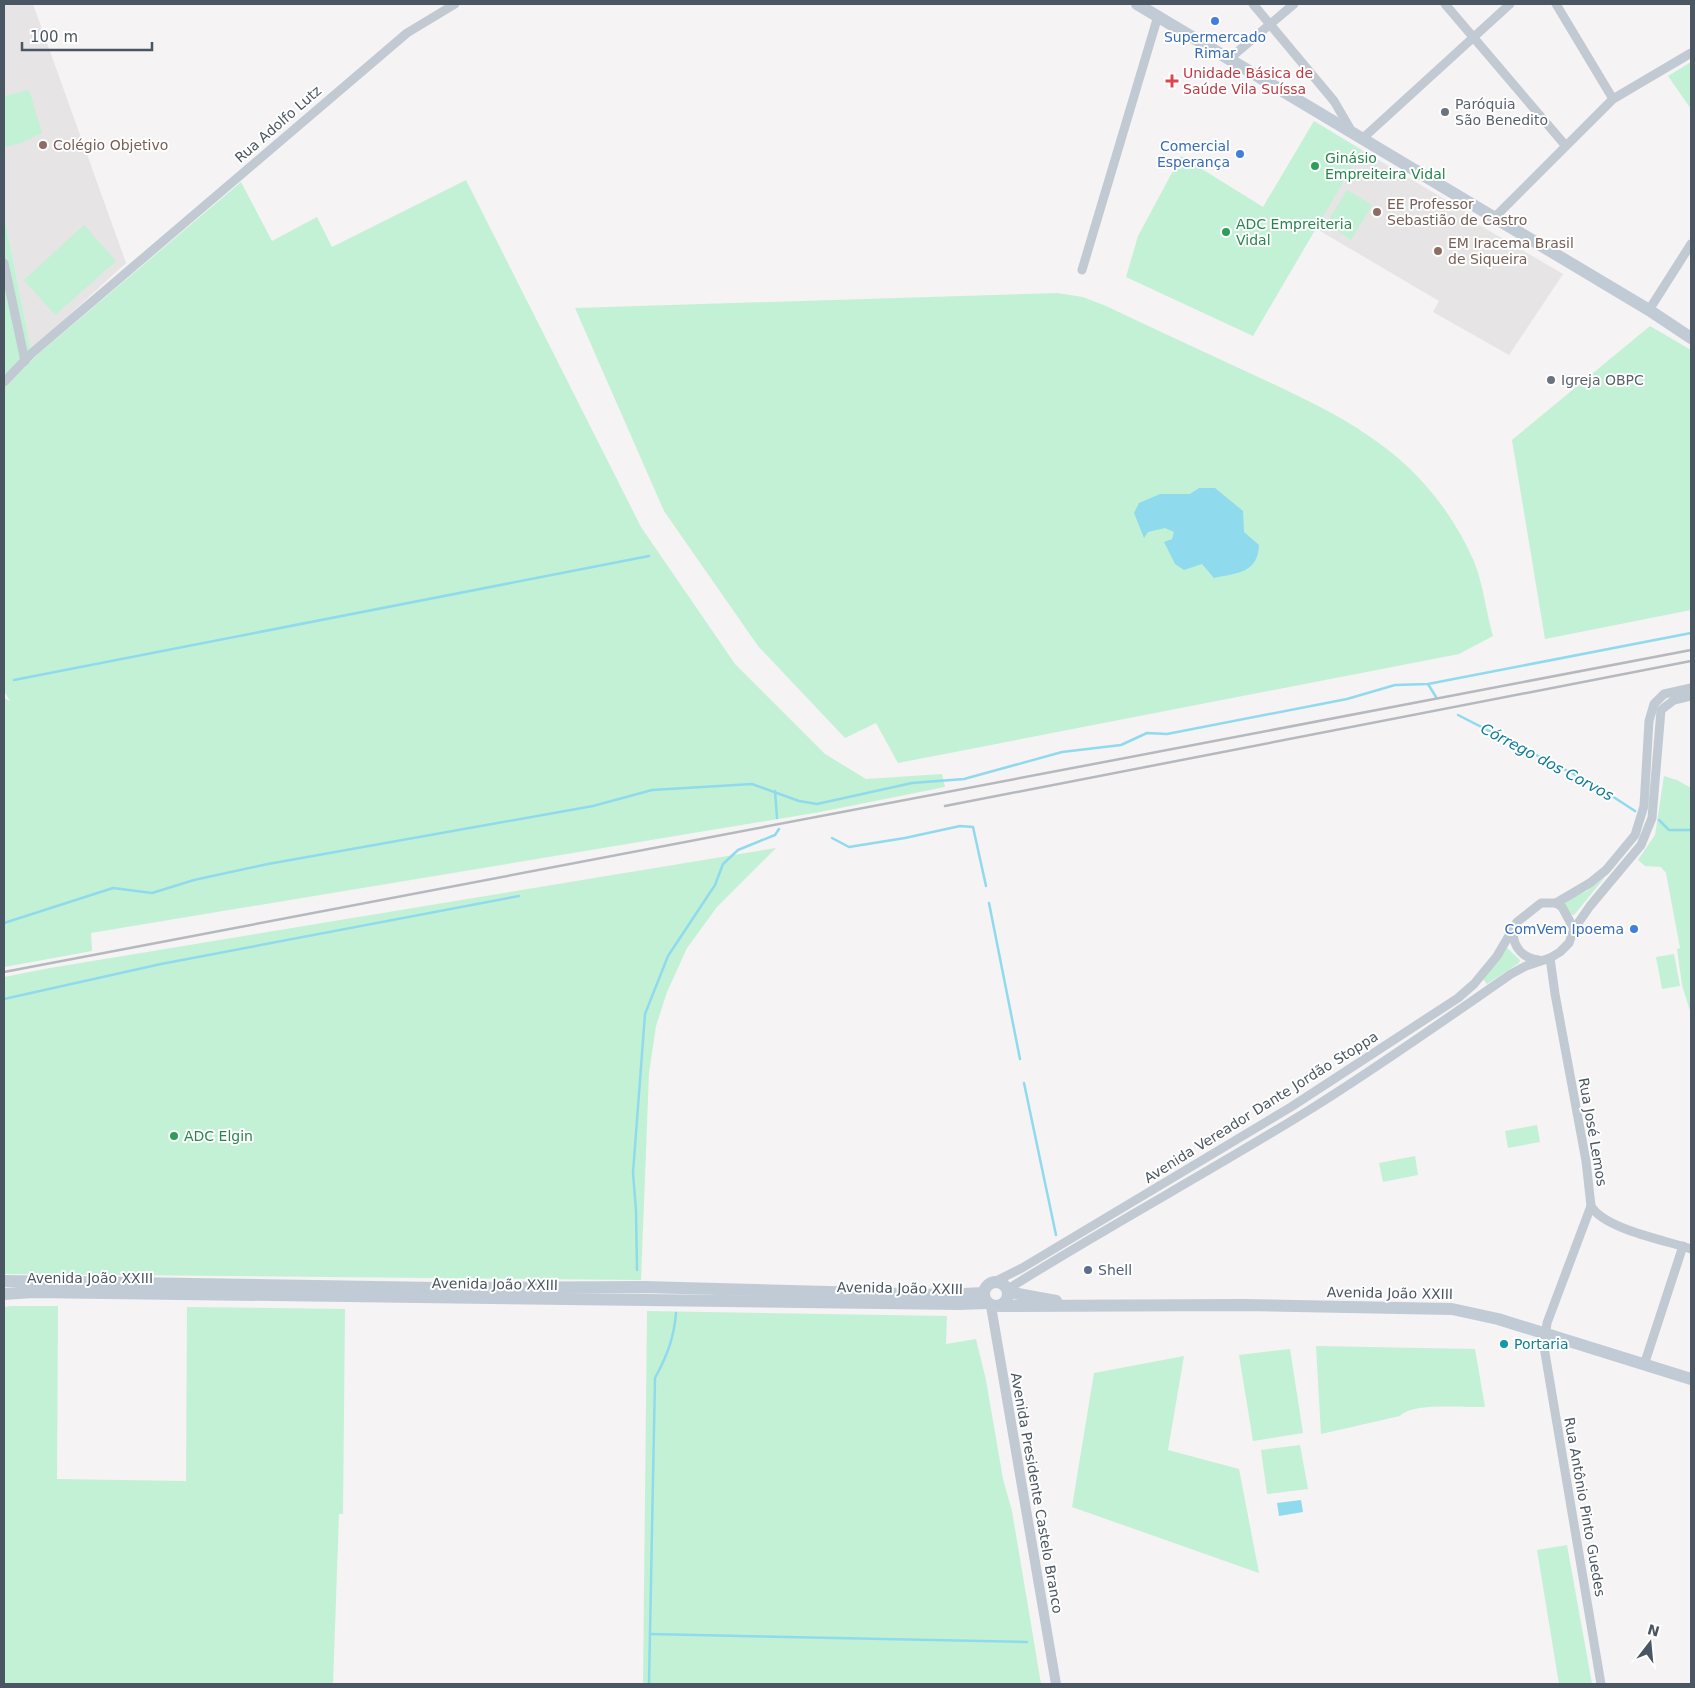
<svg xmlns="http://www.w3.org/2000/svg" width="1695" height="1688" viewBox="0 0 1695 1688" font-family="'DejaVu Sans',sans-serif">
<rect width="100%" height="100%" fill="#f5f3f3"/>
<g fill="#e6e4e5">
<polygon points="4,4 33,4 126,263 31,350 4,215"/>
<polygon points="1362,150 1471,215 1469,219 1563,274 1509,355 1433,312 1439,301 1315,228"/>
</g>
<g fill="#c3f1d5">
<polygon points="1691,62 1691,109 1668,76"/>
<polygon points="29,90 42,133 21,143 4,147 4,96"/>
<polygon points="1314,121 1362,150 1253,336 1126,277 1138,236 1181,156 1263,207"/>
<polygon points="466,180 641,527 735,664 825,754 866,779 942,774 945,787 820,812 91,933 92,951 4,967 4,698 10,701 4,691 4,388 37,355 241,182 272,241 317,217 332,247"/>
<polygon points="1347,190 1372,205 1351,240 1326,224"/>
<polygon points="4,215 31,350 4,375"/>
<polygon points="84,225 116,261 55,315 24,280"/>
<path d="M1057,293L1083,297L1106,306C1151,327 1197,349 1243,370C1343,416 1424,452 1473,559C1483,582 1486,612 1493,636L1459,654L898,763L876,723L845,738L758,646L664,511L575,308Z"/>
<polygon points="1650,326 1691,350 1691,610 1545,639 1512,440"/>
<polygon points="1664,776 1677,780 1691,788 1691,1014 1682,985 1677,949 1680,948 1666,873 1661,867 1645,866 1638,860 1655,835"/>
<polygon points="776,848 717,907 687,948 667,992 656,1026 649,1073 641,1280 4,1274 4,977 50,968"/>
<polygon points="1605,877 1574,915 1572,915 1562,902 1587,891"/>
<polygon points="1506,947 1520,960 1519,963 1487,984 1483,979"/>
<polygon points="1674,954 1680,986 1662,989 1656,957"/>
<polygon points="1537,1125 1540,1142 1508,1148 1505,1131"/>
<polygon points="1415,1156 1418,1175 1383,1182 1379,1163"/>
<polygon points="11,1306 58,1306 57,1479 186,1481 187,1307 345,1309 343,1514 339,1514 333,1684 4,1684 4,1307"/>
<polygon points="647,1311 947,1316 946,1344 976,1339 986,1380 1003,1479 1012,1511 1041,1684 643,1684"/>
<path d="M1316,1346L1475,1349L1485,1407C1465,1408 1413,1402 1400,1416L1321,1434Z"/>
<polygon points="1290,1349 1303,1433 1253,1441 1239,1355"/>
<polygon points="1184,1356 1168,1450 1239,1469 1259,1573 1072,1507 1094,1373"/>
<polygon points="1300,1445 1308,1489 1267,1494 1261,1450"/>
<polygon points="1567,1545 1592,1684 1559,1684 1537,1550"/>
</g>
<g fill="#90daee">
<path d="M1199,488H1215L1243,511L1244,532L1259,545C1258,573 1237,573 1214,578L1202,564L1184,570L1175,564L1164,542L1172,539L1174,532L1165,528L1148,532L1144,538L1134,513L1139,503L1160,494H1190Z"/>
<polygon points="1301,1500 1303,1512 1279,1516 1277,1503"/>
</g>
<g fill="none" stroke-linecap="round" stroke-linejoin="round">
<g stroke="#90daee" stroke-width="2.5">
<polyline points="14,680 649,556"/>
<polyline points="1428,684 1436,697"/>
<polyline points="1458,715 1595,785 1635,811"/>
<polyline points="775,791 777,818"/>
<polyline points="1659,820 1669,830 1691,830"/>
<polyline points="832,838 849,847 905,838 960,826 973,827 986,886"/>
<polyline points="989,903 1020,1059"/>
<polyline points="4,923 113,888 152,893 194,880 268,864 593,806 652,790 752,784 799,801 817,804 912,783 964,779 1062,752 1121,745 1147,733 1167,734 1347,699 1395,685 1428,684 1691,633"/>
<polyline points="4,999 161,964 519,896"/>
<polyline points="1024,1083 1056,1235"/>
<polyline points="637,1270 636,1210 633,1173 645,1014 668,956 715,885 723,864 738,850 775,835 779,829"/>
<polyline points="650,1634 1027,1642"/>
<path d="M649,1684L655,1378C667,1356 674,1338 676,1313"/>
</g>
<g stroke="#c1cad2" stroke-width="9">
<polyline points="1253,4 1334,101 1352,132"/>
<polyline points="1445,4 1565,145"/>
<polyline points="1556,4 1613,99"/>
<polyline points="1229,59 1294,4"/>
<polyline points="1362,139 1510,4"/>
<polyline points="1495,217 1613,99 1691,53"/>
<polyline points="4,263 25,361"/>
<polyline points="1082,270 1158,16"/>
<polyline points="1649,310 1691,244"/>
<polyline points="4,382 32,353 407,33 455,4"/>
<polyline points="1556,903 1562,907 1574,929"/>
<path d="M1513,931C1513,947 1523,959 1539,960"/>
<polyline points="1550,958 1555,994 1586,1161 1591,1206 1547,1323 1544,1347 1601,1684"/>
<path d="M1591,1206C1604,1229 1665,1240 1691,1249"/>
<polyline points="992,1283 1022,1268 1291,1107 1458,998 1474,984 1497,956 1517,922 1541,903 1556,903 1590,883 1606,870 1635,835 1644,806 1649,721 1654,704 1664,694 1691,688"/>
<path d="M1008,1289C1108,1226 1213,1170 1314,1107C1381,1065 1446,1019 1511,974L1526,966L1550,958L1560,952L1569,943L1574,929L1590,906L1641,845L1652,818L1661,710L1674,700L1691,696"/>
<polyline points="1644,1365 1683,1246"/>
</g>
<polyline stroke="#c1cad2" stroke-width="10" points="991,1306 1056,1684"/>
<g stroke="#c1cbd6" stroke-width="12">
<polyline points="1137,4 1649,310 1691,338"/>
<polyline points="4,1281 434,1288 644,1287 942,1295 984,1293"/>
<circle cx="996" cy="1294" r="12"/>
<polyline points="1008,1292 1056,1301"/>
<polyline points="4,1294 33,1292 959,1304 987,1303"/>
<polyline points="1001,1306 1243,1305 1452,1309 1498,1319 1691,1379"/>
</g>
<g stroke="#b5b8bd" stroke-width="2.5">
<polyline points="945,806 1691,661"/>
<polyline points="4,972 1691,650"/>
</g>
</g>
<g fill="#3f7fe0" stroke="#fff" stroke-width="2">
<circle cx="1215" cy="21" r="5"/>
<circle cx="1240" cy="154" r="5"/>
<circle cx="1634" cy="929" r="5"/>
</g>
<path fill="#e0444e" stroke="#fff" stroke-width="2" d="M1169.5 73.5h5v5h5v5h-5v5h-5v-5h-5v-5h5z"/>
<g fill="#6b7280" stroke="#fff" stroke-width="2">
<circle cx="1445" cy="112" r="5"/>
<circle cx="1551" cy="380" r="5"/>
</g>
<g fill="#8d6e63" stroke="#fff" stroke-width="2">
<circle cx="43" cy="145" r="5"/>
<circle cx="1377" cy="212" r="5"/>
<circle cx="1438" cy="251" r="5"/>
</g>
<g fill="#2e9e5b" stroke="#fff" stroke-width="2">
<circle cx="1315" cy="166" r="5"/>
<circle cx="1226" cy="232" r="5"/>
<circle cx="174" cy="1136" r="5"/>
</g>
<circle fill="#5c6f8a" stroke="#fff" stroke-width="2" cx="1088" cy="1270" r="5"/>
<circle fill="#0f9aa8" stroke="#fff" stroke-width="2" cx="1504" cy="1344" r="5"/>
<g text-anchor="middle" stroke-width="4" stroke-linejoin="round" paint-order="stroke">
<g font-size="14" fill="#366cbe" stroke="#fff" text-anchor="end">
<text x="1215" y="42" text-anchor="middle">Supermercado<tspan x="1215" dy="16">Rimar</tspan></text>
<text x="1230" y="151">Comercial<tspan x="1230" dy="16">Esperança</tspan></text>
<text x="1624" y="934">ComVem Ipoema</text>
</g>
<g font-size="14" fill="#be3a42" stroke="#fff" text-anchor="start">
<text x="1183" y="78">Unidade Básica de<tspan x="1183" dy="16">Saúde Vila Suíssa</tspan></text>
</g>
<g font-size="14" fill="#5b616d" stroke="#fff" text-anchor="start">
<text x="1455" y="109">Paróquia<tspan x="1455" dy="16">São Benedito</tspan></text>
<text x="1561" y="385">Igreja OBPC</text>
</g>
<g font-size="14" fill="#4a5661" stroke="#fff">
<text transform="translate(278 124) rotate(-41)" y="5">Rua Adolfo Lutz</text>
<text transform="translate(1261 1107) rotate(-32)" y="5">Avenida Vereador Dante Jordão Stoppa</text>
<text transform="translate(1593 1132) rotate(80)" y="5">Rua José Lemos</text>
<text x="90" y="1283">Avenida João XXIII</text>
<text transform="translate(495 1284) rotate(1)" y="5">Avenida João XXIII</text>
<text transform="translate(900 1288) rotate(1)" y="5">Avenida João XXIII</text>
<text transform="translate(1390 1293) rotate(1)" y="5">Avenida João XXIII</text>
<text transform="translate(1037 1493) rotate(80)" y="5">Avenida Presidente Castelo Branco</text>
<text transform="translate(1585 1507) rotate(80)" y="5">Rua Antônio Pinto Guedes</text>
</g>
<g font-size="14" fill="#785e54" stroke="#fff" text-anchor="start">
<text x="53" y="150">Colégio Objetivo</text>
<text x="1387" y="209">EE Professor<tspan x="1387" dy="16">Sebastião de Castro</tspan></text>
<text x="1448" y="248">EM Iracema Brasil<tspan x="1448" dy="16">de Siqueira</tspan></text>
</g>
<g font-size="14" fill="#27864d" stroke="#fff" text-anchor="start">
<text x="1325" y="163">Ginásio<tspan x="1325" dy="16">Empreiteira Vidal</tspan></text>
<text x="1236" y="229">ADC Empreiteria<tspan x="1236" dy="16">Vidal</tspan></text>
<text x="184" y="1141">ADC Elgin</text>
</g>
<g font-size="14" fill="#4e5e75" stroke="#fff" text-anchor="start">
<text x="1098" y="1275">Shell</text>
</g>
<g font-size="14" fill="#0d838f" stroke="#fff" text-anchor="start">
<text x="1514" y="1349">Portaria</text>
</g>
<g font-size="15" font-style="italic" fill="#0c7c9b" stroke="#fff">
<text transform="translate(1547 762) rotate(28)" y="5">Córrego dos Corvos</text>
</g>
</g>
<rect width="1695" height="1688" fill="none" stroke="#4a5661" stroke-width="10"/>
<g transform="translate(1650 1643) rotate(16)" stroke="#ffffff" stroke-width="4" paint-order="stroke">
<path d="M0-4L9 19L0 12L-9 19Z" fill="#4a5661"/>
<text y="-8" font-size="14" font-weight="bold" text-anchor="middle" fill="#4a5661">N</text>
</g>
<path d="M22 42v8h130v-8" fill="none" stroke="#4a5661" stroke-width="2.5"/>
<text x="30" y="42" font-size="15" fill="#4a5661" stroke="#ffffff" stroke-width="4" paint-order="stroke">100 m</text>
</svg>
